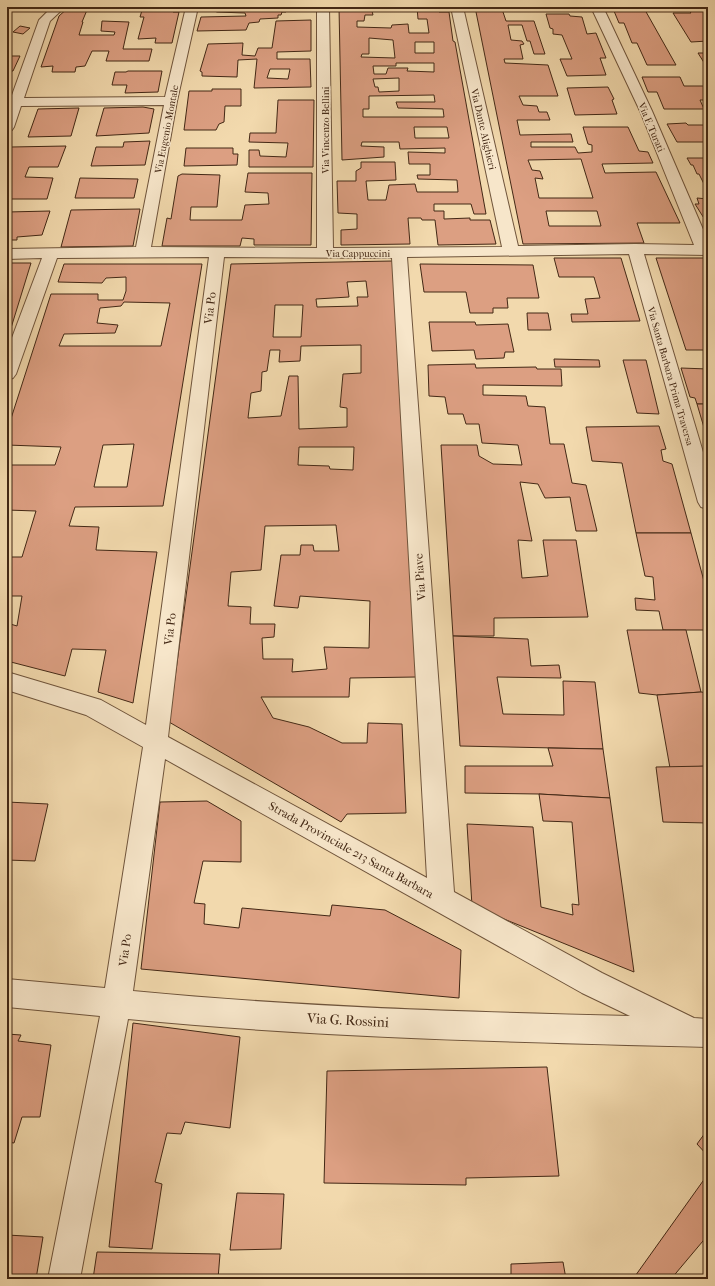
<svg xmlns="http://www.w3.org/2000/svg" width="715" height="1286" viewBox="0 0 715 1286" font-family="'IM FELL French Canon',serif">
<rect width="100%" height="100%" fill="#f2d9ad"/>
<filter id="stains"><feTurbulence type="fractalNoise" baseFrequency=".005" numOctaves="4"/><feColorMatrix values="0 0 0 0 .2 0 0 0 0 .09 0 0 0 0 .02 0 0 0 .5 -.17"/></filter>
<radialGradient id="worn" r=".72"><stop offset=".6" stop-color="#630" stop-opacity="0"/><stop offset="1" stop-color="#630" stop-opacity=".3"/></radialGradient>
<g fill="#dc9f82" stroke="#432815" fill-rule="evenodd">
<polygon points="69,7 97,7 95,10 87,10 82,22 83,22 79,35 114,35 115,32 101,31 102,21 129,22 123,49 152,49 149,61 106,61 109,51 92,51 85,66 76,67 75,72 52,72 53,66 41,67 59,16"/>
<polygon points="143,7 174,7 173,12 179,12 172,43 155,43 156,38 138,39 144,17 140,17"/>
<polygon points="212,7 246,7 246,9 263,9 263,7 286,7 286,12 282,12 281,15 278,15 278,18 260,19 259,22 249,23 246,30 197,31 201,17 246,16 245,13 217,12 212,10"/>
<path d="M339,7H371L373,15H365L364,21H357V27L391,28L392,25L408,24L409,33H429L427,19H418L417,7H438L439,12H449L453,41L455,42L486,214H474L471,204H434V211H444V219L470,218V220H490L496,244L438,245L435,220H422L421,218H408L410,244L341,245V230L357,229V214L338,213L337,181H356V171L361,168V162H395L396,180L366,181L368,200H386L389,185L415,184L417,192H458L457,180L418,179L417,175H430V164H409L408,152L445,153V148L400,149L399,142H362L361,146L384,147V157L342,160ZM369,38L393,40L395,58L361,57L362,54H369ZM415,42H434V53H415ZM396,63H434V72L407,71L408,68H388L386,74H374L373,66H396ZM399,78V91L379,92L378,87H375L373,79ZM434,95L435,102H396L398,108L443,109L444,117H363V109H369V96ZM414,127H447L449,138H415Z"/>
<path d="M475,7H530V9H502L506,21H534L545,54H534L530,41H527L522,25H508L511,40L522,41L524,44L520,45L523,59H504L505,63L548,65L558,96H519L523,105L537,106L539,112H547L550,120H517L520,135L571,134L573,142H531V147H575L578,153L592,152V145L588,144L583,127H628L639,151L648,152L653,163L602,164L605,173L656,172L680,223H637L644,243L523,244ZM581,159L593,198H539L535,178L543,179L540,171L532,170L528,160ZM546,211H597L601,226H549Z"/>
<polygon points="686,7 707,7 708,9 708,41 691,42 673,13 691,13"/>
<polygon points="645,10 676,65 647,65 637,43 632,43 624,23 619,23 614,11"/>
<polygon points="546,14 569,14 570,16 582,17 587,34 596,33 606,58 600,58 606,75 567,76 560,59 572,59 562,35 553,34 553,29 550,28"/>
<path d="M311,20V51L277,52V59H310L311,87L254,88L257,59L238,60L237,77L202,76V72L200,71L208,44L243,43L242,55L255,56L258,48H272L276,21ZM270,69H290L288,79L267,78Z"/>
<polygon points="20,26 30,28 23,34 13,32"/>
<polygon points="698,53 708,53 708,69"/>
<polygon points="7,56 20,56 13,71 7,71"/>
<polygon points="128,71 162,71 158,92 125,93 127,85 112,85 115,72 126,72"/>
<polygon points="642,77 680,77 684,86 705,86 708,92 708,100 700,100 704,109 664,109 657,92 648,92"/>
<polygon points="608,87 614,99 612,100 617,114 575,115 567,88"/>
<polygon points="212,89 241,89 241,106 225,106 224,122 219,124 216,130 184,130 189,91 212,91"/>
<polygon points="278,100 314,100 313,167 249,167 249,150 259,150 260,156 286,157 288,143 249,142 250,133 276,133"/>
<polygon points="143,107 154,109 149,133 96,136 104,108"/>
<polygon points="79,108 71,136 28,137 38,109"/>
<polygon points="686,123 688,125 708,125 708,143 705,142 677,142 667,124"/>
<polygon points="150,141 145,165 91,166 96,147 123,147 124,142"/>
<polygon points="66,146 58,167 29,167 25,177 53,178 47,199 7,199 7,158 11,147"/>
<polygon points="186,148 233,148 233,154 238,154 237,165 184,166"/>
<polygon points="687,158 708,158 708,192 699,174 697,174 693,165 691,165"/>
<polygon points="248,173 312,173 311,245 254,245 254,239 242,238 240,246 162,246 167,218 171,219 178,176 182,174 220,175 217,207 191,207 190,220 242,220 245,205 269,204 268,193 245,192"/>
<polygon points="80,178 138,179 134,198 75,198"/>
<polygon points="697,198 708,199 708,223 707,223 695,204 699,204"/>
<polygon points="140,209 133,246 61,247 71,210"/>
<polygon points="50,211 42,235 17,237 17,240 7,240 7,212"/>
<polygon points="554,258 621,258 640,321 572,322 571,314 588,314 585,299 600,298 594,277 559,277"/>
<polygon points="656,258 706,258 708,263 708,350 686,350"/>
<path d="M393,261L416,677L350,678L349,697H261L273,718L309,727L342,743H367L368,723L402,724L406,813L347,814L341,822L169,722L231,264ZM366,281L368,297H357L358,306L317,307L316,299L349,297L347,282ZM275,305H303L301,337H273ZM361,345V373L343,374L340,407L347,408V427L299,429L298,376H289L281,416L248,418L251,393L261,391L262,372L267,371L270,350H280L279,362L300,361L301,346ZM299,447H354L353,470L330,469L329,466L298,465ZM336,525L339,551H314L313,545H301L300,555H281L274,606L298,608L300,596L370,601L369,648L324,647L327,669L292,672L293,659H263L262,638L274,637L275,624H250L251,607L228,606L231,572L261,570L265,526Z"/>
<polygon points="7,263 31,263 7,341"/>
<path d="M64,264H202L163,506L75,507L69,526L99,527L96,550L157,552L133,703L98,692L106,650L72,649L65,676L7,661V623L17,626L22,596H7V557H22L36,511L7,510V465H55L61,447L7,445V431L51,294H98V300H123L126,291V277L106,278L102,283L58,282ZM124,302L170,303L161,346H59L64,334L115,333L118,325L97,323L100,308L121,306ZM134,444L127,487H94L103,445Z"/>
<polygon points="420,264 533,265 539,298 507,298 508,308 493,308 493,313 470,313 466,292 424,292"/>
<polygon points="527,313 548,313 551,330 528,330"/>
<polygon points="429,322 475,322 476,325 508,324 514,352 505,352 504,358 476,359 474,350 432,351"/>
<polygon points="554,359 599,360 600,367 555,367"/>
<polygon points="623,360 646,360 659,414 637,413"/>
<polygon points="475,364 476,368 536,367 537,369 561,369 562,386 483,385 483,395 526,396 528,406 545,407 550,444 564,444 572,483 586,485 597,531 576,531 570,497 545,498 538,484 520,482 532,541 518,540 522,578 548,576 543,540 576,540 588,617 494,618 494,636 453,636 441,445 477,445 479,456 493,464 522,465 518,445 482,443 479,424 466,424 463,414 448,414 445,397 429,396 428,365"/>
<polygon points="681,368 708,369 708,404 697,404 695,398 690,397"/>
<polygon points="697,404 708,404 708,441"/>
<polygon points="659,426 666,449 661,450 663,461 672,464 691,533 636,533 622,463 592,461 586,427"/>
<polygon points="636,533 691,533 708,596 708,630 663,630 659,611 636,610 635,598 655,600 653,577 645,576"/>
<polygon points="627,630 686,630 701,692 657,695 639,693"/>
<polygon points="453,636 528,639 531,666 559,665 561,678 497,677 503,714 564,715 563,681 595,682 603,749 460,746"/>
<polygon points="701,692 708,693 708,766 670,768 657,695"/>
<polygon points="548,748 603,749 610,798 539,794 465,793 465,766 553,766"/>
<polygon points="708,766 708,823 663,822 656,767"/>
<polygon points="539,794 610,798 634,972 472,906 467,824 533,827 541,907 573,915 572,904 579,905 572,822 543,821"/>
<polygon points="207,801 241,821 241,862 203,861 194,903 205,904 204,924 239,928 242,908 330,916 332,905 385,910 461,950 459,998 141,969 160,802"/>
<polygon points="7,802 48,804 35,861 7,860"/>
<polygon points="133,1023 240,1037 230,1128 185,1122 181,1134 167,1133 155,1182 162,1184 152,1249 109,1247"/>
<polygon points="7,1034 21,1035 18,1041 51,1045 40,1117 22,1117 14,1143 7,1142"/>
<polygon points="547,1067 559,1176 466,1178 466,1185 324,1183 327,1071"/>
<polygon points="708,1129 708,1156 697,1144"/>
<polygon points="708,1174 708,1235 671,1279 633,1279"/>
<polygon points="237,1193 284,1194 281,1249 230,1250"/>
<polygon points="7,1235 43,1237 36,1279 7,1279"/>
<polygon points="97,1252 220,1254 218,1279 93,1279"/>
<polygon points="563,1262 566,1279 511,1279 511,1264"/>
</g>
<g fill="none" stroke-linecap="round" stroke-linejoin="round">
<defs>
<path id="street" d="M52,7H65L50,21L24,98L165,97L186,7H198L177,101L151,247L317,248V7H329L333,248L502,247L451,7H463L518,246L635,244L694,245L640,111L591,7H603L652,111L708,241V255L644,254L708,469V509L701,507L698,502L629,254L407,257L454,892L602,973L694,1018L708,1019V1047C515,1042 321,1038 128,1019L80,1279H48L100,1016L7,1007V979L105,988L143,747L86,715L7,690V672L101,700L146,725L209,257L57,258L16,374L13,378L7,380V351L42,258L7,259V249L136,247L164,105L21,106L14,127L12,130L7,131V109L39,20ZM224,257L392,258L427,878L168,737ZM165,759L582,993L630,1016C464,1012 298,1007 133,991Z"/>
</defs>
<use href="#street" stroke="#6f543b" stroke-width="2"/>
<use href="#street" fill="#f7e6ca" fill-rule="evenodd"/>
</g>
<g text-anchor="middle" stroke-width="3" stroke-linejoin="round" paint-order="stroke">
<g font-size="10" fill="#432815" stroke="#f7e6ca">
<text transform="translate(652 127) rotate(67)" y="4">Via F. Turati</text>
<text transform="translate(166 129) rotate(-79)" y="4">Via Eugenio Montale</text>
<text transform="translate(484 129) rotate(77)" y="4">Via Dante Alighieri</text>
<text transform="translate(325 130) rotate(-90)" y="4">Via Vincenzo Bellini</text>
<text x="358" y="257">Via Cappuccini</text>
<text transform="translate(671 376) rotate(74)" y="4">Via Santa Barbara Prima Traversa</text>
</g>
<g font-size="12" fill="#432815" stroke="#f7e6ca">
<text transform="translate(210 308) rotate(-83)" y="4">Via Po</text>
<text transform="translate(420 577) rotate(-94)" y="4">Via Piave</text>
<text transform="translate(170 629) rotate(-83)" y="4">Via Po</text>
<text transform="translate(351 850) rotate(29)" y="4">Strada Provinciale 213 Santa Barbara</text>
<text transform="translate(125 950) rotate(-82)" y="4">Via Po</text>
</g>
<g font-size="14" fill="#432815" stroke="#f7e6ca">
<text transform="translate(348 1020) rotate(3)" y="5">Via G. Rossini</text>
</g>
</g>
<rect width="715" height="1286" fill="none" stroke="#f2d9ad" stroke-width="24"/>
<rect x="8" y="8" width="699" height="1270" fill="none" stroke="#432815" stroke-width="2"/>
<rect x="12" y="12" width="691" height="1262" fill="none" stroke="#432815"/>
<rect width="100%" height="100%" filter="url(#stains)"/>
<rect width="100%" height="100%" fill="url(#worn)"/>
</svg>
